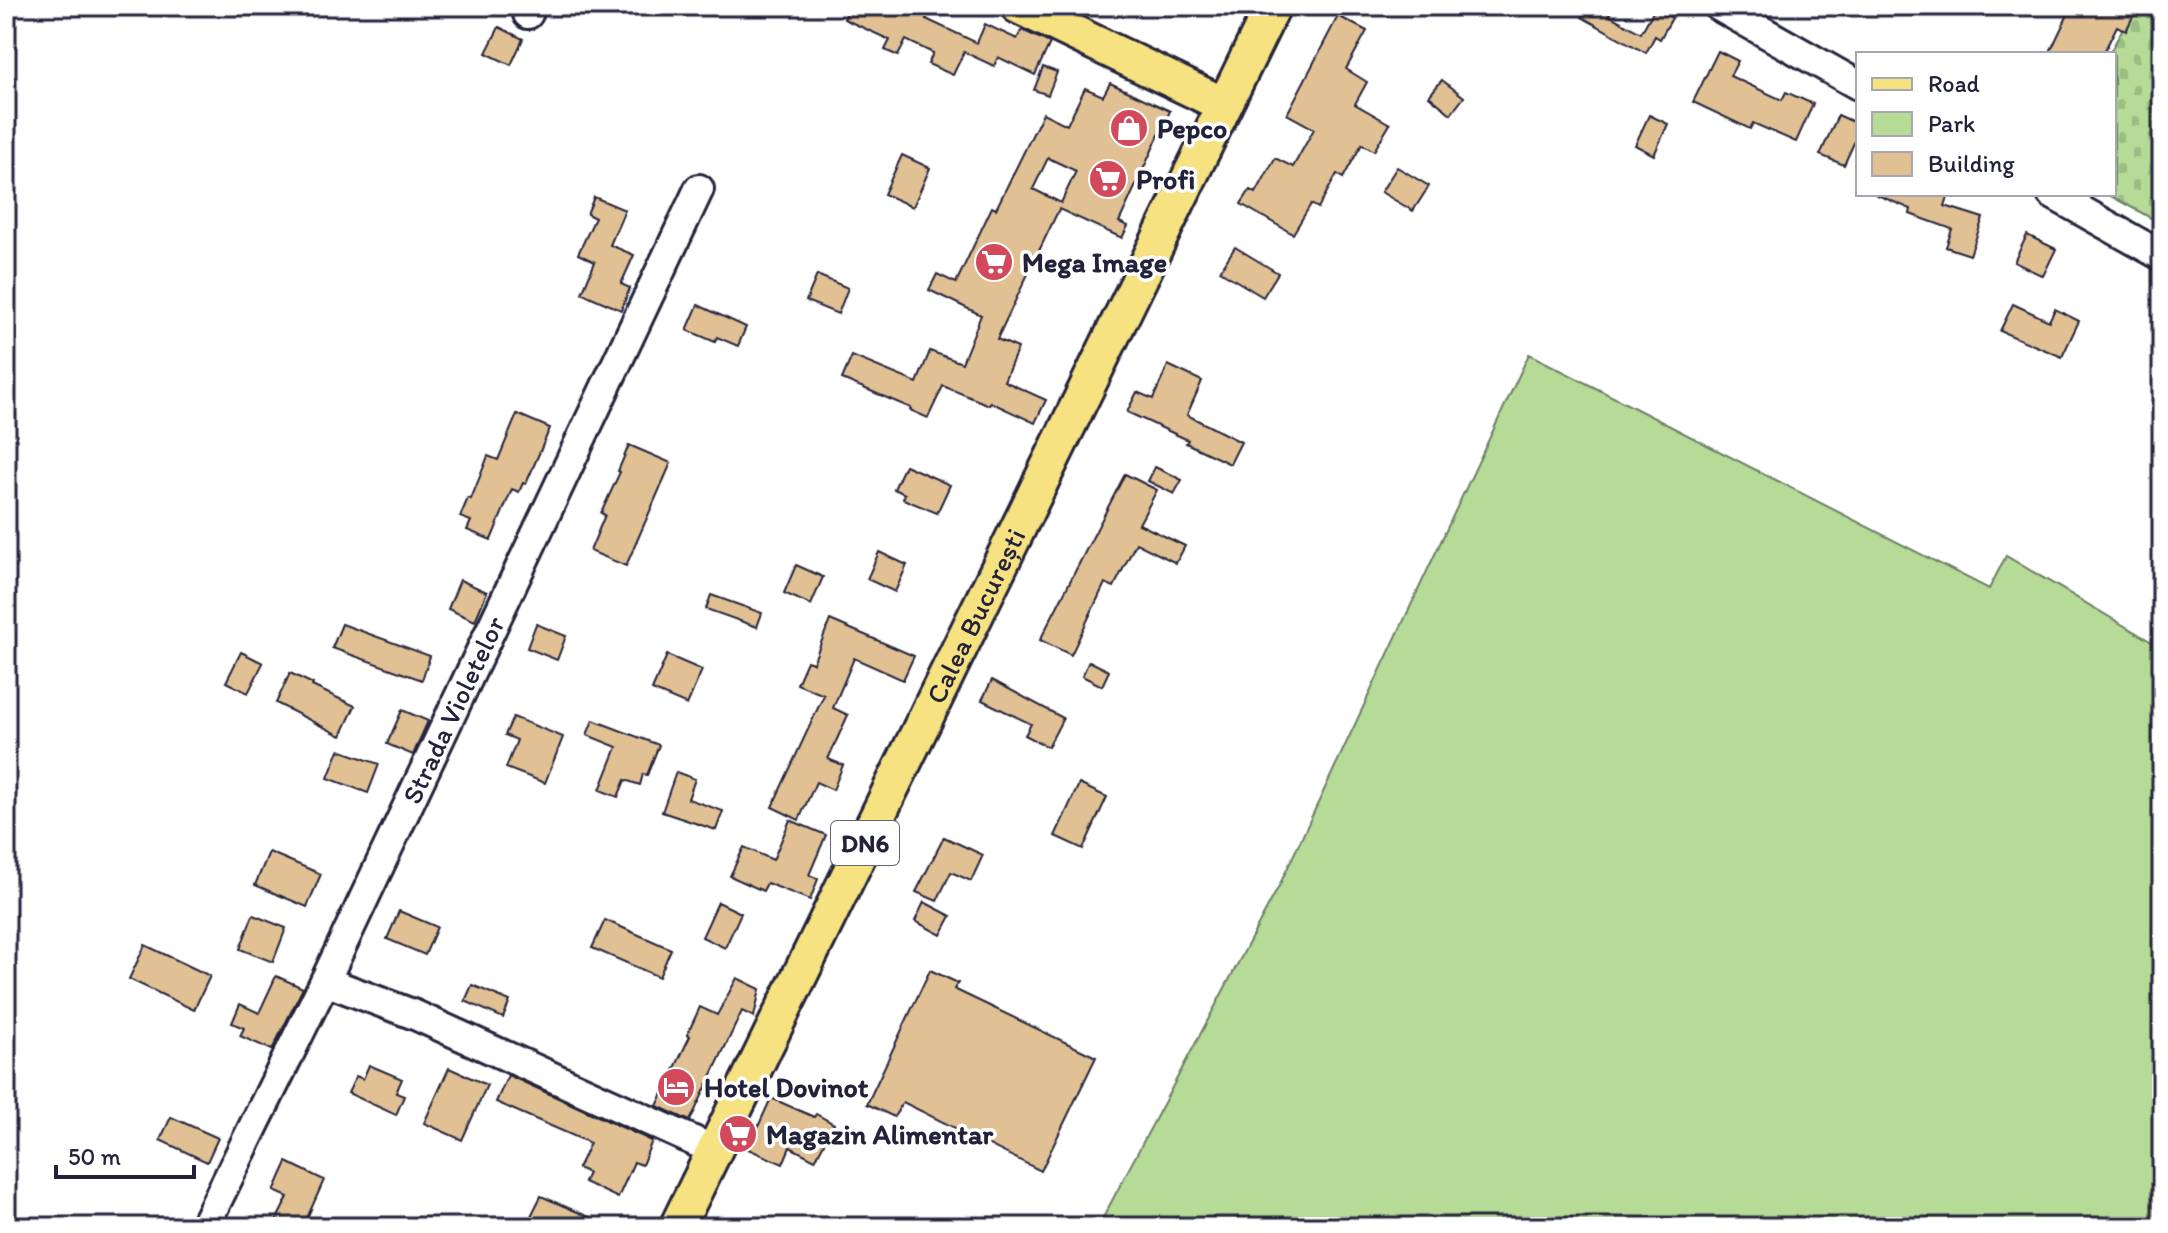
<svg xmlns="http://www.w3.org/2000/svg" width="2168" height="1233" viewBox="0 0 2168 1233" font-family="Itim,sans-serif">
<defs>
<pattern id="cemetery-stones" width="16" height="16" patternUnits="userSpaceOnUse" patternTransform="scale(2)"><rect width="16" height="16" fill="#b5db96"/><path d="M2 7V4a2 2 0 0 1 4 0v3zM10 15v-3a2 2 0 0 1 4 0v3z" fill="#9bbc82"/></pattern>
</defs>
<rect width="100%" height="100%" fill="#fff"/>
<filter id="ink" filterUnits="userSpaceOnUse"><feTurbulence type="fractalNoise" baseFrequency=".0125" numOctaves="2"/><feDisplacementMap in="SourceGraphic" scale="16" xChannelSelector="R" yChannelSelector="G"/><feConvolveMatrix kernelMatrix="1 2 1 2 8 2 1 2 1" color-interpolation-filters="sRGB"/></filter>
<g filter="url(#ink)">
<polygon fill="#b5db96" stroke="#6c7e68" stroke-width="2" points="1529,354 1989,589 2006,556 2162,648 2162,1227 1098,1227 1280,884"/>
<polygon fill="url(#cemetery-stones)" stroke="#6c7e68" stroke-width="2" points="2135,6 2162,6 2162,224 2107,194 2114,194 2114,54 2109,54"/>
<g fill="#e1c094" stroke="#22223b" stroke-width="2" fill-rule="evenodd">
<polygon points="850,6 932,6 926,19 977,43 985,24 1017,39 1022,30 1050,43 1035,75 998,57 994,66 964,52 953,75 928,64 933,53 906,40 898,56 885,50 890,40 844,19"/>
<polygon points="1588,6 1614,6 1609,15 1641,33 1655,8 1672,18 1660,39 1655,36 1646,53 1582,17"/>
<polygon points="2072,6 2138,6 2126,31 2117,26 2103,54 2049,54"/>
<polygon points="1338,16 1367,31 1346,69 1367,82 1355,104 1390,124 1374,151 1362,144 1343,178 1337,174 1318,208 1311,204 1293,234 1241,204 1250,190 1256,193 1275,158 1293,167 1314,129 1287,114"/>
<polygon points="499,27 523,39 511,65 486,53"/>
<polygon points="1718,51 1738,61 1730,76 1782,100 1786,92 1813,104 1796,142 1753,123 1750,129 1693,102"/>
<polygon points="1043,67 1057,72 1048,95 1034,90"/>
<polygon points="1442,80 1464,97 1451,114 1429,96"/>
<path d="M1110,83L1170,111L1119,222L1128,226L1122,238L1059,209L997,339L1018,348L1004,381L1046,400L1035,423L990,402L989,405L943,386L928,418L910,410L911,408L842,379L852,356L917,383L930,351L962,363L981,315L929,290L937,274L956,283L992,207L996,209L1043,113L1067,125L1085,88L1103,96ZM1048,158L1076,171L1061,203L1033,189Z"/>
<polygon points="1649,115 1668,124 1654,155 1635,145"/>
<polygon points="1838,115 1858,124 1858,134 1844,165 1820,155"/>
<polygon points="902,155 930,168 913,207 884,194"/>
<polygon points="1397,167 1429,186 1413,211 1381,192"/>
<polygon points="1875,194 1949,194 1945,206 1983,218 1970,255 1946,247 1952,229 1910,214 1911,209"/>
<polygon points="594,197 625,210 610,245 634,255 621,284 630,288 621,310 582,293 595,262 578,254 595,218 587,214"/>
<polygon points="2027,235 2056,249 2043,276 2014,262"/>
<polygon points="1235,247 1278,273 1263,297 1220,271"/>
<polygon points="817,275 848,288 838,314 806,301"/>
<polygon points="2013,304 2049,321 2055,309 2079,321 2062,357 2000,331"/>
<polygon points="698,305 746,327 738,346 717,337 715,342 687,330"/>
<polygon points="1168,365 1202,381 1187,415 1241,442 1230,464 1186,443 1188,440 1127,412 1137,392 1153,399"/>
<polygon points="517,414 550,428 526,484 523,483 519,492 512,489 491,540 467,530 471,521 460,517 468,498 471,499 488,456 498,460"/>
<polygon points="629,445 671,463 626,566 590,551 605,515 601,513 620,472 618,471"/>
<polygon points="905,465 950,485 937,513 903,499 905,494 894,489"/>
<polygon points="1155,467 1182,480 1174,494 1148,481"/>
<polygon points="1125,474 1157,490 1139,524 1185,546 1176,563 1136,543 1114,587 1105,583 1071,655 1040,640"/>
<polygon points="879,552 907,565 895,592 867,579"/>
<polygon points="796,565 823,577 811,605 784,593"/>
<polygon points="460,580 487,592 475,621 448,609"/>
<polygon points="711,595 762,613 757,627 706,609"/>
<polygon points="830,620 914,656 903,680 854,658 833,708 848,715 828,759 843,765 833,790 816,782 799,820 772,807 824,695 797,684 807,661 813,663"/>
<polygon points="342,624 430,656 422,680 332,648"/>
<polygon points="536,624 566,636 557,660 527,648"/>
<polygon points="241,652 263,663 248,693 226,682"/>
<polygon points="667,655 702,670 687,705 652,690"/>
<polygon points="1089,661 1109,671 1102,686 1082,676"/>
<polygon points="290,673 313,684 312,686 355,706 341,736 276,703"/>
<polygon points="992,680 1063,718 1048,747 1025,735 1031,724 982,700"/>
<polygon points="402,710 428,721 413,755 387,744"/>
<polygon points="513,717 563,737 545,783 506,768 517,740 505,735"/>
<polygon points="593,720 659,745 647,775 643,774 640,785 625,780 618,797 600,790 617,747 587,735"/>
<polygon points="339,750 379,764 368,793 328,778"/>
<polygon points="676,772 695,779 688,799 723,811 716,830 662,812"/>
<polygon points="1079,784 1107,797 1083,849 1055,836"/>
<polygon points="790,820 826,835 809,875 818,879 810,900 767,883 763,891 730,876 744,847 773,860"/>
<polygon points="944,837 983,855 971,881 951,872 937,901 916,892"/>
<polygon points="269,852 321,874 307,907 255,885"/>
<polygon points="718,902 741,913 725,948 702,937"/>
<polygon points="924,902 951,916 941,935 915,921"/>
<polygon points="399,911 437,927 425,955 387,939"/>
<polygon points="253,915 286,928 273,962 240,949"/>
<polygon points="605,920 671,949 659,977 592,948"/>
<polygon points="145,945 210,976 194,1010 129,979"/>
<polygon points="930,970 958,983 954,989 1096,1057 1041,1171 903,1102 894,1117 867,1104"/>
<polygon points="276,976 303,988 272,1050 240,1036 244,1028 232,1023 240,1004 259,1013"/>
<polygon points="737,978 760,989 754,1017 742,1011 690,1121 657,1106 690,1036 687,1035 700,1007 717,1015"/>
<polygon points="472,985 510,1001 503,1018 465,1001"/>
<polygon points="369,1065 402,1079 396,1093 404,1096 396,1115 348,1093 356,1076 363,1079"/>
<polygon points="449,1068 487,1085 462,1140 424,1123"/>
<polygon points="508,1075 652,1141 642,1165 634,1162 618,1198 584,1182 588,1173 578,1168 590,1143 496,1102"/>
<polygon points="771,1098 814,1117 816,1114 834,1124 815,1160 790,1147 783,1164 748,1149"/>
<polygon points="171,1117 218,1138 207,1162 160,1140"/>
<polygon points="287,1162 324,1180 303,1227 273,1227 288,1197 274,1191"/>
<polygon points="541,1196 612,1227 557,1227 531,1216"/>
</g>
<g fill="none" stroke-linecap="round" stroke-linejoin="round">
<defs>
<g id="minor">
<polyline points="1718,6 1858,85"/>
<polyline points="528,14 532,6"/>
<polyline points="2052,194 2162,256"/>
<polyline points="325,981 415,1015 716,1151"/>
<path id="s1" d="M204,1227L325,981L699,189"/>
</g>
<g id="major">
<polyline points="1018,6 1224,105"/>
<path id="s2" d="M677,1227L1273,6"/>
</g>
</defs>
<use href="#minor" stroke="#22223b" stroke-width="34"/>
<use href="#major" stroke="#22223b" stroke-width="40"/>
<use href="#minor" stroke="#fff" stroke-width="28"/>
<use href="#major" stroke="#f6e281" stroke-width="34"/>
</g>
</g>
<defs>
<symbol id="shop-disc" viewBox="-11 -11 22 22"><circle r="9.5" fill="#d1495b" stroke="#fff"/><path d="M-5-2.5h2.3a2.7 3.5 0 0 1 5.4 0H5L5.5 6h-11ZM-1.5-2.5h3a1.5 2.3 0 0 0-3 0Z" fill="#fff"/></symbol>
<symbol id="supermarket-disc" viewBox="-11 -11 22 22"><circle r="9.5" fill="#d1495b" stroke="#fff"/><path d="M-6-5.5h2.5l.6 2H6L4.5 2H-2.5L-4.4-4H-6ZM-1.5 3.2a1.3 1.3 0 1 0 .1 0ZM3 3.2a1.3 1.3 0 1 0 .1 0Z" fill="#fff"/></symbol>
<symbol id="hotel-disc" viewBox="-11 -11 22 22"><circle r="9.5" fill="#d1495b" stroke="#fff"/><path d="M-6-4.5h1.5V1H6V5H4.5V3h-9V5H-6ZM-4 0a1.8 1.8 0 1 1 3.6 0ZM.5 0V-2.5h3Q6-2.5 6 0Z" fill="#fff"/></symbol>
</defs>
<g fill-rule="evenodd">
<use href="#shop-disc" x="1107" y="106" width="44" height="44"/>
<use href="#supermarket-disc" x="1086" y="157" width="44" height="44"/>
<use href="#supermarket-disc" x="972" y="240" width="44" height="44"/>
<use href="#hotel-disc" x="654" y="1065" width="44" height="44"/>
<use href="#supermarket-disc" x="716" y="1112" width="44" height="44"/>
</g>
<g text-anchor="middle" stroke-width="7" stroke-linejoin="round" paint-order="stroke">
<rect fill="#fff" stroke="#646476" stroke-width="2" x="831" y="821" width="68" height="44" rx="6"/>
<g font-size="26" font-weight="bold" fill="#22223b">
<text x="865" y="852">DN6</text>
</g>
<g font-size="28" font-weight="bold" fill="#22223b" stroke="#fff" text-anchor="start">
<text x="1157" y="138">Pepco</text>
<text x="1136" y="189">Profi</text>
<text x="1022" y="272">Mega Image</text>
<text x="704" y="1097">Hotel Dovinot</text>
<text x="766" y="1144">Magazin Alimentar</text>
</g>
<g font-size="28" fill="#22223b" stroke="#fff">
<text dy="10" stroke="none"><textPath href="#s2" startOffset="680">Calea București</textPath></text>
<text dy="10" stroke="none"><textPath href="#s1" startOffset="574">Strada Violetelor</textPath></text>
</g>
</g>
<rect width="2168" height="1233" fill="none" stroke="#fff" stroke-width="32"/>
<rect x="16" y="16" width="2136" height="1201" fill="none" stroke="#22223b" stroke-width="3" filter="url(#ink)"/>
<rect x="1856" y="52" width="260" height="144" fill="#ffffff" stroke="#a7a7b1" stroke-width="2"/>
<rect x="1872" y="78" width="40" height="12" fill="#f6e281" stroke="#a7a7b1" stroke-width="2"/>
<text x="1928" y="92" font-size="24" fill="#22223b">Road</text>
<rect x="1872" y="112" width="40" height="24" fill="#b5db96" stroke="#a7a7b1" stroke-width="2"/>
<text x="1928" y="132" font-size="24" fill="#22223b">Park</text>
<rect x="1872" y="152" width="40" height="24" fill="#e1c094" stroke="#a7a7b1" stroke-width="2"/>
<text x="1928" y="172" font-size="24" fill="#22223b">Building</text>
<path d="M56 1165v12h138v-12" fill="none" stroke="#22223b" stroke-width="4"/>
<text x="68" y="1165" font-size="24" fill="#22223b" stroke="#ffffff" stroke-width="6" paint-order="stroke">50 m</text>
</svg>
